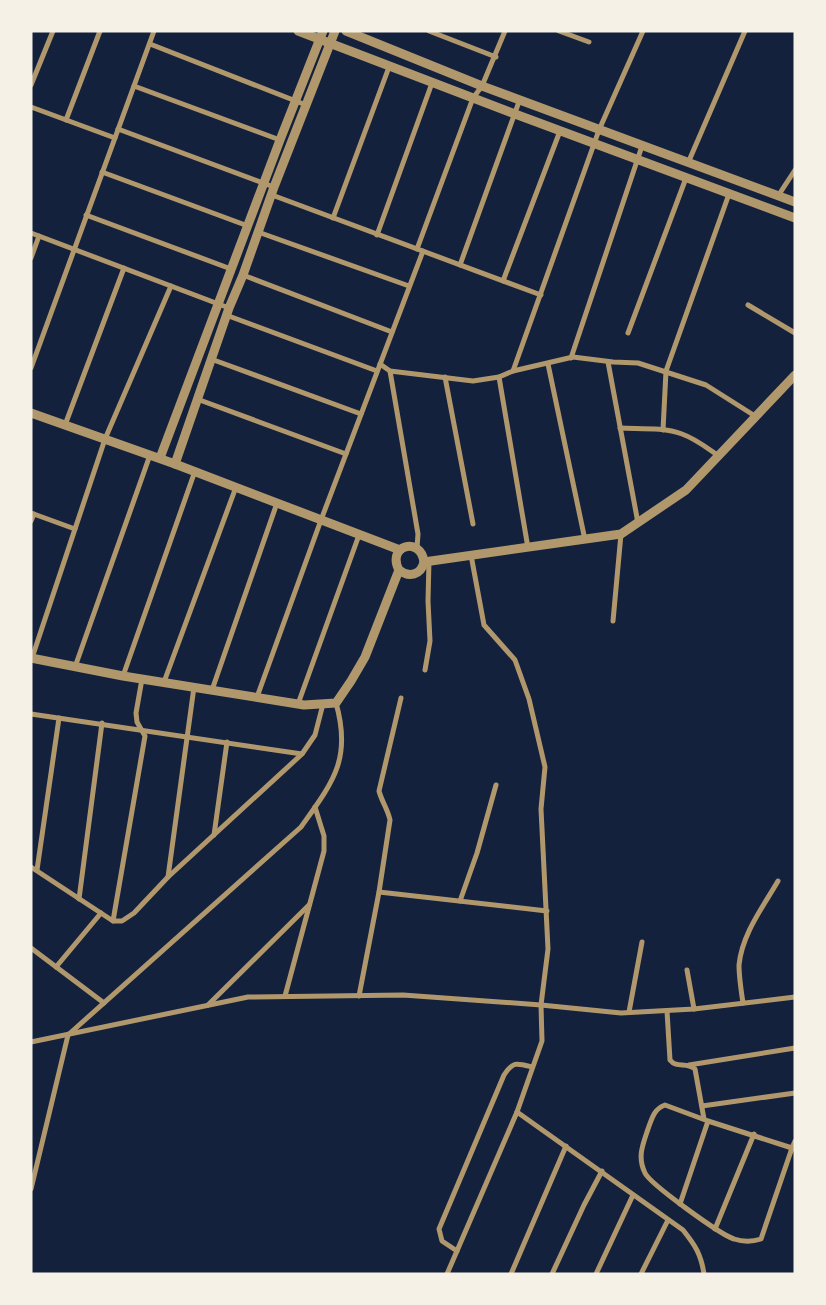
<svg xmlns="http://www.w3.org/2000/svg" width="826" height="1305" viewBox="0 0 826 1305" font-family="'Fira Sans',sans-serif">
<rect width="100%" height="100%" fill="#14213d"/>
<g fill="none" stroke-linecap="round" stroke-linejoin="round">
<g stroke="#b1986c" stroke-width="5">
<polyline points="429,31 496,57"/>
<polyline points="559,31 589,42"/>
<polyline points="150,44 306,105"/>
<polyline points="31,85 53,31"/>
<polyline points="134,86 280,140"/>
<polyline points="31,107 115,138"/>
<polyline points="66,120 100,31"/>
<polyline points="118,129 274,187"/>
<polyline points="688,163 745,31"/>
<polyline points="102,172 248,226"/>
<polyline points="272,195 541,295"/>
<polyline points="778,196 795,170"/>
<polyline points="86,215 231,269"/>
<polyline points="333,218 389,67"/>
<polyline points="258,232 409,286"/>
<polyline points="31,233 229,308"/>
<polyline points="377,235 432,83"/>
<polyline points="417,249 473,98 482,86 505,31"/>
<polyline points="31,258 39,236"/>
<polyline points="460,265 520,99"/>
<polyline points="243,275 392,332"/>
<polyline points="503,281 560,131"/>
<polyline points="748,305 795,333"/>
<polyline points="226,315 377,371"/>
<polyline points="628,333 686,178"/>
<polyline points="571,358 642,146"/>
<polyline points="211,359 361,414"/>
<polyline points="608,362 638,523"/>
<polyline points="380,364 390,371 473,381 499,377 513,371 573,357 613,362 638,363 706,385 755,416"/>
<polyline points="548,364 585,540"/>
<polyline points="31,368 154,31"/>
<polyline points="390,371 418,534 417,548"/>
<polyline points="513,371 599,130 643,31"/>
<polyline points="445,377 473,524"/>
<polyline points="499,377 528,548"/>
<polyline points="197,399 346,454"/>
<polyline points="65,425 124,268"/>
<path d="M620,428C640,429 663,427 682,434C696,439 707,448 719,456"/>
<polyline points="663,430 666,371 729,194"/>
<polyline points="31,513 75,529"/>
<polyline points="31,521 34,514"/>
<polyline points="613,621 621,534"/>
<polyline points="32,658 105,439 171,286"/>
<polyline points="75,667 150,455"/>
<polyline points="425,670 430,641 428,601 429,561"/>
<polyline points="123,676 195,471"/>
<polyline points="164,682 236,487"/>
<polyline points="212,690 277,503"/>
<polyline points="257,697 321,520 423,251"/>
<polyline points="298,704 359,535"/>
<polyline points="31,714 302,754"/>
<polyline points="214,835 227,742"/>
<polyline points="31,867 113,921 122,921 134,913 168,877 302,754 315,735 323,704"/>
<polyline points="37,870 59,718"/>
<polyline points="168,877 194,687"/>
<polyline points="379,892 547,911"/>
<polyline points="79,899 102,723"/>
<polyline points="460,901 477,853 496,785"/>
<polyline points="113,921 145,736 137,722 136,713 142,679"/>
<polyline points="31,948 104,1003"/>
<polyline points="56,967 101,913"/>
<polyline points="687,970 694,1009"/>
<polyline points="285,996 324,851 324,836 315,807"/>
<path d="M359,996L379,892L390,820C388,810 382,802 379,791L401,698"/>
<path d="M743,1003C741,990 739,977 739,965C742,934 763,907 778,881"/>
<polyline points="208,1005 309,905"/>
<path d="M667,1011L670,1060C677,1069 686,1061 695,1069L704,1119"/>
<polyline points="629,1012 642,942"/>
<polyline points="31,1042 248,997 403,995 541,1005 621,1013 694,1009 795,997"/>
<polyline points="689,1065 795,1048"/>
<polyline points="702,1106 795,1093"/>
<path d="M517,1112L683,1230C695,1245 701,1254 704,1274"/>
<path d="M795,1141L792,1148L761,1239C752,1242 743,1242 734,1239C721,1235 650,1184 645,1173C637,1157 643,1144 648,1129C652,1118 654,1109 665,1105L708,1121L792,1148L795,1149"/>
<path d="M31,1189L68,1035L301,827C333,782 352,759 336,703"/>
<polyline points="680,1204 708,1121"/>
<polyline points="715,1229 754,1134"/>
<path d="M457,1251L442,1241L439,1229L504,1075C513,1061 517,1063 532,1067"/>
<polyline points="447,1274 517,1112 542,1041 541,1005 548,949 541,809 545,767 529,699 515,660 484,625 471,555"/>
<polyline points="511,1274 566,1146"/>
<polyline points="552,1274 584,1205 602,1171"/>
<polyline points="596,1274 633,1195"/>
<polyline points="641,1274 668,1220"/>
</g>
<g stroke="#b1986c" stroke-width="9">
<polyline points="298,31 515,114 795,218"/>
<polyline points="346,31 482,86 795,202"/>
<polyline points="31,413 175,464 400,550"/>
<polyline points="160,458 280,140 323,31"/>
<polyline points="175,464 229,308 243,275 274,187 335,31"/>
<polyline points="424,562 621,534 686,490 795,375"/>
<path d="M31,658L123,676L304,705L336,703L351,681L365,657L399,570C386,545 421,536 424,562C421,575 409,578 399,570"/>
</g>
</g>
<rect width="826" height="1305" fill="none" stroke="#f6f1e7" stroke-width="65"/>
</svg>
